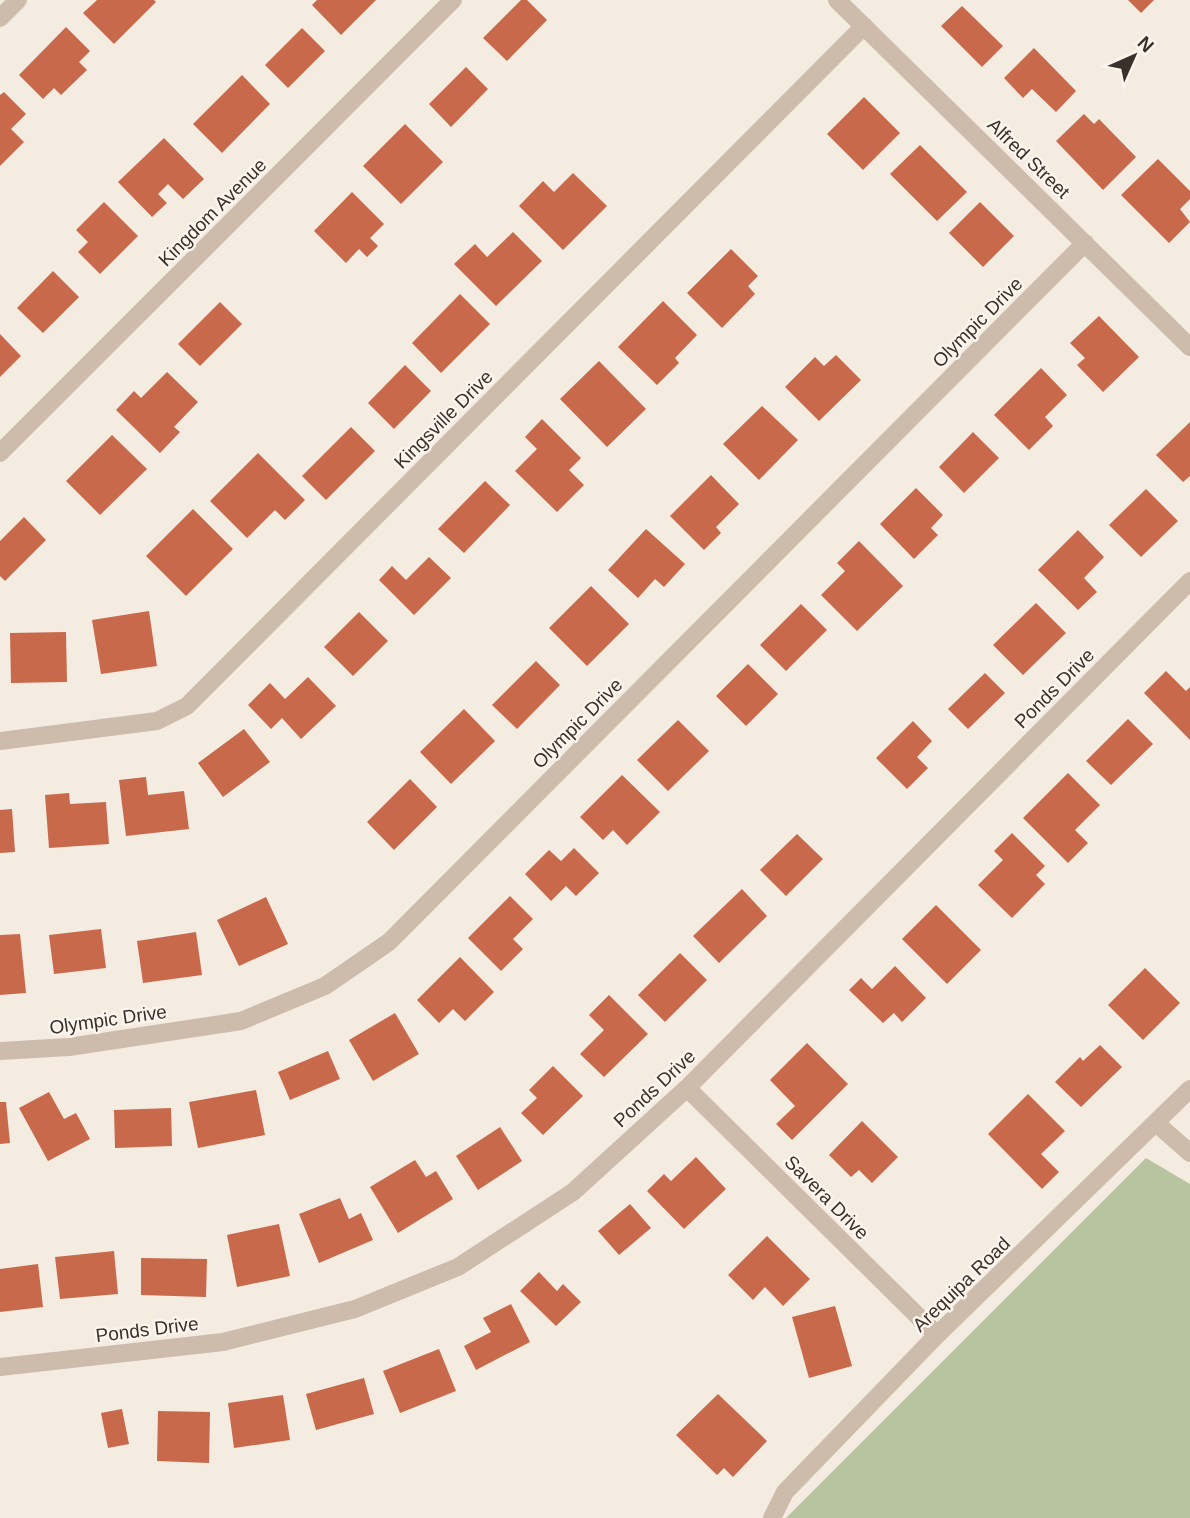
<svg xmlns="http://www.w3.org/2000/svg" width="1190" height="1518" viewBox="0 0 1190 1518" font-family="Arial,sans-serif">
<rect width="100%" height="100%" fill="#f4ebe1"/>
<polygon fill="#b8c4a0" points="1146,1158 1190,1184 1190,1518 786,1518"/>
<g fill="#c8694b">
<polygon points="97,0 154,0 156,2 114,44 83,13"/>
<polygon points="317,0 376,0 341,35 312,5"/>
<polygon points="521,0 527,0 547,20 507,61 483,38"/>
<polygon points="1128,0 1154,0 1141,13"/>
<polygon points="962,6 1003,46 982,67 941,26"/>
<polygon points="66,27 90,51 79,62 87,70 61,95 54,88 43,99 19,75"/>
<polygon points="302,28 325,51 288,88 265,65"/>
<polygon points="1034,48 1076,91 1056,112 1032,89 1023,98 1004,78"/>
<polygon points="466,67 488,89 451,127 429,104"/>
<polygon points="242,75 270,104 222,153 193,124"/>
<polygon points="4,92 26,114 11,129 24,142 0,166 0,95"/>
<polygon points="864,97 900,133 863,170 827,134"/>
<polygon points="1084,114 1094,124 1099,119 1136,157 1103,190 1056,141"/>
<polygon points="405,124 443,162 401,204 363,166"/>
<polygon points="164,138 204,179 183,199 168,184 158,194 167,203 152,217 118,182"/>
<polygon points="920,145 967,192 937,221 890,174"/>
<polygon points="1158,159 1190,191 1190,199 1180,209 1190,222 1169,243 1121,195"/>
<polygon points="573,173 607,206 563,250 519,206 543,181 554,192"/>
<polygon points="352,192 384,224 370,238 378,246 367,257 359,249 346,263 314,231"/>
<polygon points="104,202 138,236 100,274 78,252 88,242 76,230"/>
<polygon points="980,202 1014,236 983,267 949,233"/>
<polygon points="513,232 542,261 496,306 454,264 475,244 487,257"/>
<polygon points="731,249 758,276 748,286 755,294 722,328 687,293"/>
<polygon points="53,271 79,297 43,333 17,308"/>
<polygon points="460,294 490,324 441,373 412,343"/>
<polygon points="663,301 697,335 675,358 679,363 657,385 618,347"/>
<polygon points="220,302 242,324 200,366 178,344"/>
<polygon points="1099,316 1139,357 1103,392 1077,365 1085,358 1070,343"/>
<polygon points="0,334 21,356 0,377"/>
<polygon points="836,355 861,380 819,421 785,387 815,357 824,366"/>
<polygon points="599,361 646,409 607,447 560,399"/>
<polygon points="405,365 431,391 394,429 368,403"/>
<polygon points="1041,368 1067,395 1045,417 1053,426 1029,450 994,415"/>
<polygon points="167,372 198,402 174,427 180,432 160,453 116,410 134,391 141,398"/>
<polygon points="762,406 798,440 759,480 723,444"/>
<polygon points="542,419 581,458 569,470 584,485 557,512 515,471 537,449 525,437"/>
<polygon points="1190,422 1190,476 1183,482 1156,455"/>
<polygon points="351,427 375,451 326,500 302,476"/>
<polygon points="973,432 999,458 964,493 939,467"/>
<polygon points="112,435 147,469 100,515 66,481"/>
<polygon points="258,453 305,500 285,520 275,510 247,538 210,501"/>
<polygon points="711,475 739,504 716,527 721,533 704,550 670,516"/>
<polygon points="485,481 510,505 464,553 438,529"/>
<polygon points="916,488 943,515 931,528 938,535 914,559 880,524"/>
<polygon points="1146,489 1178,521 1141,557 1109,525"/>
<polygon points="193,509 233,549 186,596 146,556"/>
<polygon points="24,517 46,540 5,581 0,576 0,541"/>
<polygon points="646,529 685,564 664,587 655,579 638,598 608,570"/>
<polygon points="1078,530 1104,557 1084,578 1097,592 1078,610 1038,570"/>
<polygon points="859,541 903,586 857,631 821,595 845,571 837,563"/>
<polygon points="429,557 451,578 414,615 379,580 392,566 406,580"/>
<polygon points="591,586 629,624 587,666 549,628"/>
<polygon points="1036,603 1066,633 1023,675 993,645"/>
<polygon points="801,604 827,630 786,671 760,645"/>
<polygon points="149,611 157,666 101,674 92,620"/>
<polygon points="359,612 388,641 353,676 324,647"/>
<polygon points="66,632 67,682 11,683 10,633"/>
<polygon points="536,661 560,685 517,729 492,705"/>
<polygon points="748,664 778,694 746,726 716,696"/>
<polygon points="1166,671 1186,691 1190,687 1190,740 1144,693"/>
<polygon points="985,673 1005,693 968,729 948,709"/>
<polygon points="308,677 336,706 301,739 282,718 271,729 248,705 270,683 285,699"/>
<polygon points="464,709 495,741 451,784 420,752"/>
<polygon points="1128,719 1153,744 1111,785 1086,761"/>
<polygon points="678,720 709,751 668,791 637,760"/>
<polygon points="913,721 932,741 917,757 928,768 907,789 876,758"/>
<polygon points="244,729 270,762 223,797 198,763"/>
<polygon points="1068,773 1100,805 1075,830 1088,843 1068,863 1023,818"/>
<polygon points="622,775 660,812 627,845 613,830 603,840 580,817"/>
<polygon points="146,777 148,795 184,791 189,829 126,836 119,780"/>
<polygon points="410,779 437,807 394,850 367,822"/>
<polygon points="69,793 70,804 106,802 109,844 49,848 45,795"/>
<polygon points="12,809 15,852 0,853 0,810"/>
<polygon points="1012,833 1045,866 1036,875 1045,884 1012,918 978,885 1003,860 994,851"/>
<polygon points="797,834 823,859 786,896 760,870"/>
<polygon points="574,848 599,873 576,896 566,886 551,901 525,874 549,850 561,861"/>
<polygon points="742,889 767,916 719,963 693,936"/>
<polygon points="510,896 533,919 513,939 523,949 501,971 468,938"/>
<polygon points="266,897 288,944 239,966 217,920"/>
<polygon points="936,905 981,950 947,984 902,939"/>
<polygon points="101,929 106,968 54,974 49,935"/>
<polygon points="196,932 202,975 143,983 137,941"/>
<polygon points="20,934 26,993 0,995 0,935"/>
<polygon points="680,953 707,980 665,1022 638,995"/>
<polygon points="460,957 494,992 465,1021 453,1009 439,1023 417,1000"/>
<polygon points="895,966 926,998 902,1022 894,1013 883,1023 849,990 861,978 872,989"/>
<polygon points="1145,968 1180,1003 1143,1040 1108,1005"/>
<polygon points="609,995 648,1034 604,1077 580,1054 604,1030 589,1015"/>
<polygon points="395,1013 419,1054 373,1081 349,1040"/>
<polygon points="807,1043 848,1084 792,1140 776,1124 795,1106 770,1080"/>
<polygon points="1100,1045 1122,1067 1081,1107 1055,1082 1080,1057 1083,1061"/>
<polygon points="328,1051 340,1079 290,1100 278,1072"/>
<polygon points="553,1066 583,1096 543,1135 521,1113 537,1098 529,1090"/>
<polygon points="256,1090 265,1135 198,1148 189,1102"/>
<polygon points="49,1092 64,1119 76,1113 90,1139 48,1161 19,1108"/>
<polygon points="1028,1094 1065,1131 1041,1154 1059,1172 1042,1189 988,1134"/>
<polygon points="0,1102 6,1102 10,1143 0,1144"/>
<polygon points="171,1108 172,1146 115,1148 114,1110"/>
<polygon points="862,1121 898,1157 872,1183 859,1170 851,1177 829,1155"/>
<polygon points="500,1127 522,1161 478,1190 456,1156"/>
<polygon points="696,1157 726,1189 684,1229 647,1191 664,1174 671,1181"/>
<polygon points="415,1160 426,1177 436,1171 453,1199 398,1233 370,1187"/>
<polygon points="340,1198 349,1219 361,1213 373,1240 319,1263 299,1214"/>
<polygon points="630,1204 651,1228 619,1255 598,1231"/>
<polygon points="279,1224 290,1276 237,1287 227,1235"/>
<polygon points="767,1236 810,1279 783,1306 765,1287 753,1300 728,1275"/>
<polygon points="114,1251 118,1294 60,1299 55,1257"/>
<polygon points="141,1258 207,1259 206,1297 141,1295"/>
<polygon points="38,1264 43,1307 0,1312 0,1269"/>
<polygon points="539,1272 557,1291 563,1284 581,1302 556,1326 520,1291"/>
<polygon points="511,1304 530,1342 476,1370 464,1346 491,1332 483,1318"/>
<polygon points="835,1306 852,1366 809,1378 792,1317"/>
<polygon points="439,1349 456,1391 400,1413 383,1371"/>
<polygon points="364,1378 374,1414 316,1430 306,1394"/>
<polygon points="718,1394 767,1441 733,1477 724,1468 717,1475 676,1435"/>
<polygon points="283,1395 290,1440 234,1448 228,1403"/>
<polygon points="122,1409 129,1444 108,1448 101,1413"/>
<polygon points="158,1411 210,1412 209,1463 157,1461"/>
</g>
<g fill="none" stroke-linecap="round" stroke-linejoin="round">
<g stroke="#cdbbac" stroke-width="18">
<polyline points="837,0 1190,347"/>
<polyline points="0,18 18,0"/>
<polyline points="0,453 453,0"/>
<polyline points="0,741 157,721 187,706 864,26"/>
<polyline points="0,1051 69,1047 241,1021 325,986 389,942 1085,243"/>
<polyline points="687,1088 937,1335"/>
<polyline points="1156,1123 1190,1153"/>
<polyline points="0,1367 223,1342 355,1309 458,1267 573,1192 687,1088 1190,581"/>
<polyline points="772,1518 785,1492 937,1335 1190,1089"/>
</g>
</g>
<g text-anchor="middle" stroke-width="5" stroke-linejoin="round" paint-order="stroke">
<g font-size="19" fill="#3b302b" stroke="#fbf5ee">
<text transform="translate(1029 158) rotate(44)" y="7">Alfred Street</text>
<text transform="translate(212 212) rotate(-45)" y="7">Kingdom Avenue</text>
<text transform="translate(977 322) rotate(-45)" y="7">Olympic Drive</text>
<text transform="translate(443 419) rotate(-45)" y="7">Kingsville Drive</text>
<text transform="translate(1054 688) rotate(-45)" y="7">Ponds Drive</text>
<text transform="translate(577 723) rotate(-45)" y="7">Olympic Drive</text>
<text transform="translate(108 1019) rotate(-8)" y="7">Olympic Drive</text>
<text transform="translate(654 1088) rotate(-43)" y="7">Ponds Drive</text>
<text transform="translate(827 1197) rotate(45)" y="7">Savera Drive</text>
<text transform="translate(961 1284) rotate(-44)" y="7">Arequipa Road</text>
<text transform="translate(147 1329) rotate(-7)" y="7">Ponds Drive</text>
</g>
</g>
<g transform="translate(1134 56) rotate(45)" stroke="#fbf5ee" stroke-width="5" paint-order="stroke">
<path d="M0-5L12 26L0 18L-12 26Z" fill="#3b302b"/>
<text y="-10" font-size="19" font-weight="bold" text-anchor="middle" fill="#3b302b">N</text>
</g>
</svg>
